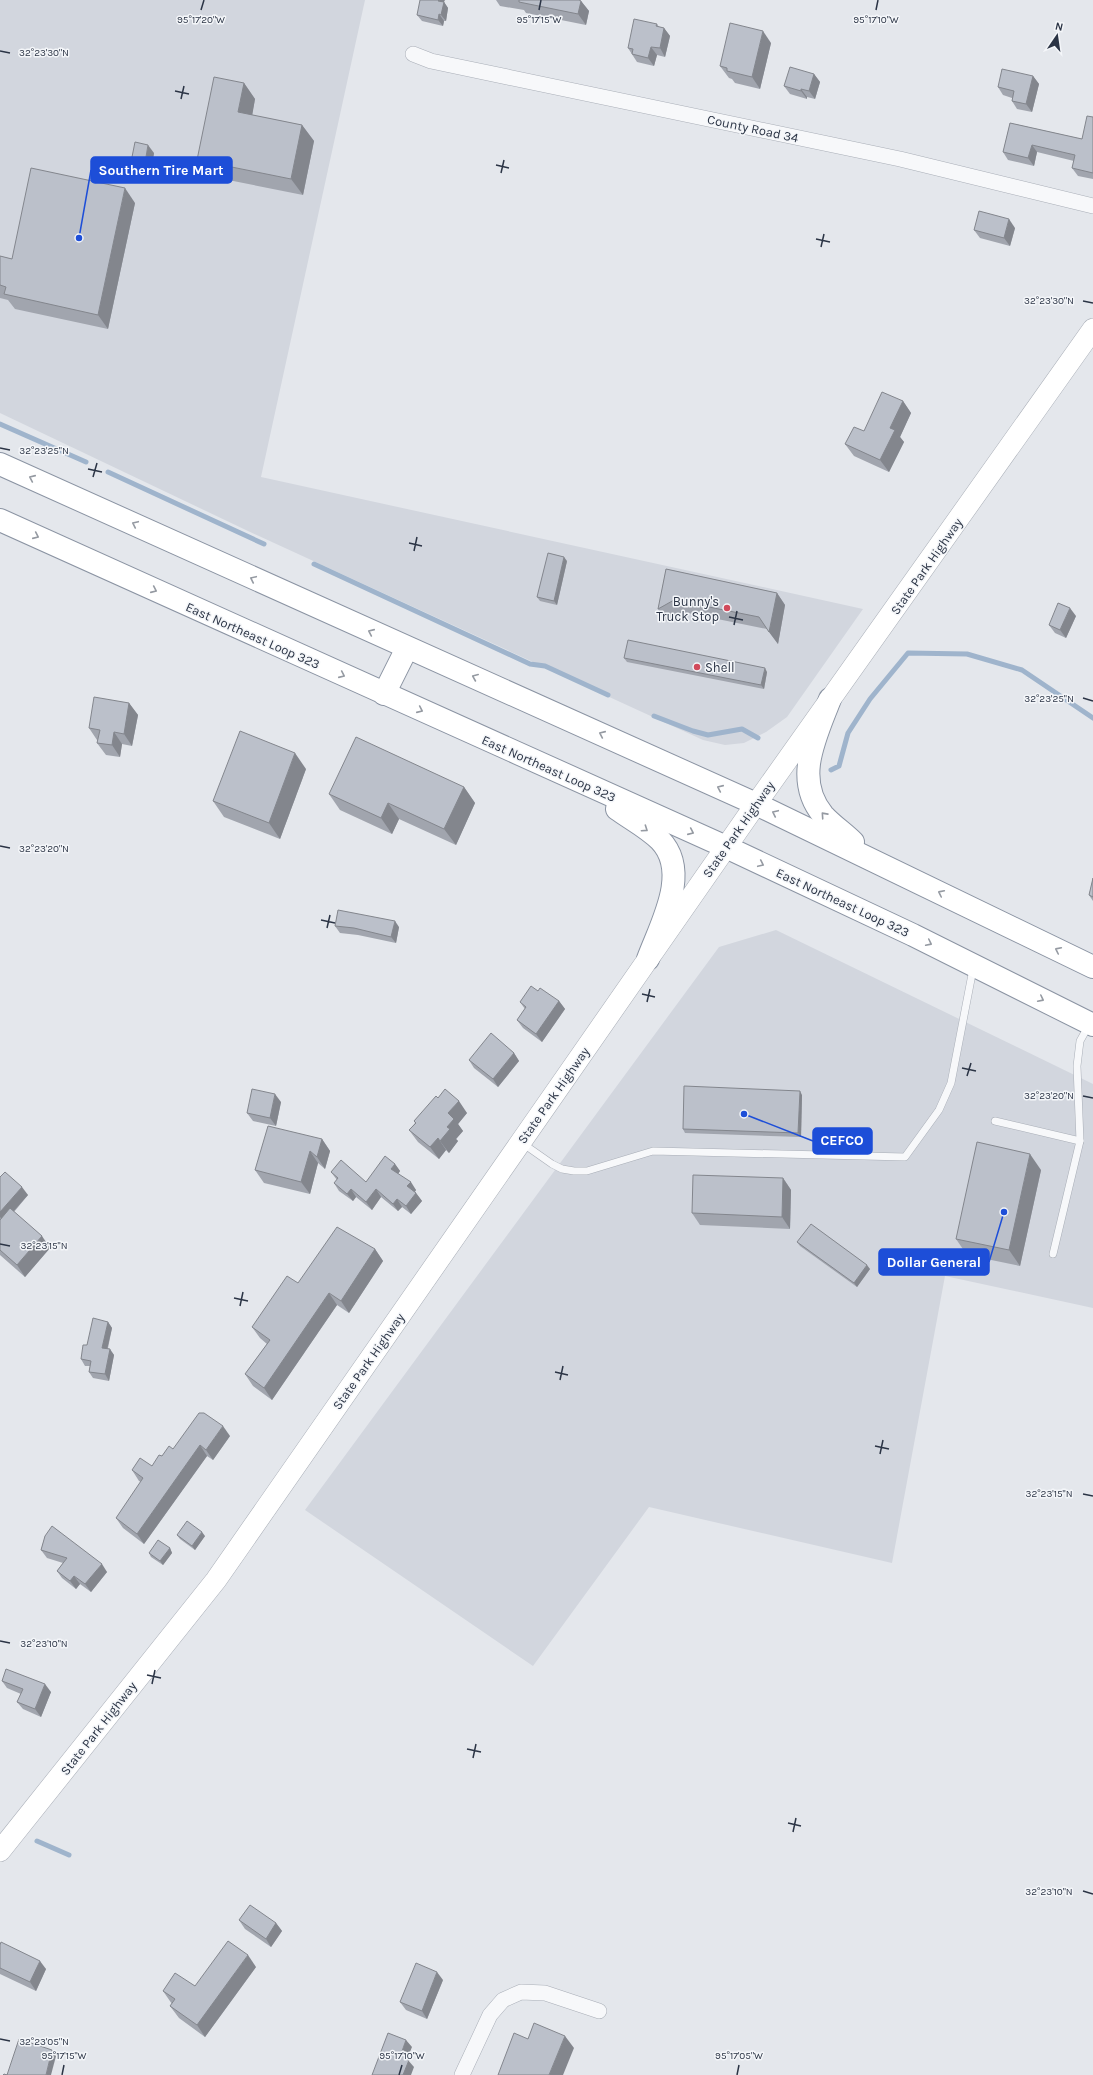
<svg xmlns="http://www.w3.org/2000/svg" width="1093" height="2075" viewBox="0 0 1093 2075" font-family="Karla,sans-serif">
<rect width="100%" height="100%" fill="#e4e7ec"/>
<g fill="#d2d6de">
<polygon points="0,0 365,0 261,477 863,609 787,717 766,732 744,743 725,745 703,740 248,531 0,413"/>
<polygon points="776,930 1093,1084 1093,1308 945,1276 892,1563 649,1507 533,1666 305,1510 719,947"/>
</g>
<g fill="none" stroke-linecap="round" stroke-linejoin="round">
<g stroke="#9fb4cc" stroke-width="5">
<polyline points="0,424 86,462"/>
<polyline points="108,472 264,544"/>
<polyline points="314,564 530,664 545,666 608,695"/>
<polyline points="654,716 693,731 708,735 742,729 758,738"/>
<polyline points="831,770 839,766 848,733 870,699 908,653 967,654 1022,670 1093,718"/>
<polyline points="37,1841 69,1855"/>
</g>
<defs>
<g id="lane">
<polyline points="995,1121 1080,1141"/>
<polyline points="522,1143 552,1164 562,1169 574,1171 587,1171 653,1151 905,1157 939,1110 951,1083 973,969"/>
<polyline points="1053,1254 1080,1141 1077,1066 1080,1041 1089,1025"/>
</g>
<g id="street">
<polyline points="413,54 431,61 900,159 1093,206"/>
<polyline points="462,2075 490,2015 503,2000 521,1992 545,1993 599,2011"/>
</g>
<polyline id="secondary" points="0,1851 216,1580 756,804 1093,329"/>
<g id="highway">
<polyline points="0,464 756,804 1093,967"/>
<polyline points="0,520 726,847 913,935 1093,1025"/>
<polyline points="384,694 407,648"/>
<path d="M830,699C816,736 793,779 823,815C832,825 844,833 853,842"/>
<path d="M617,809C631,819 648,828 660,840C691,872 661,924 648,959"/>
</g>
</defs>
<use href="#lane" stroke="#a9aeb7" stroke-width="8"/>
<use href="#street" stroke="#a9aeb7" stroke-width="16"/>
<use href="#secondary" stroke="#a9aeb7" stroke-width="22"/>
<use href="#highway" stroke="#8b94a3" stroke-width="24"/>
<use href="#lane" stroke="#f7f8fa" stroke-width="7"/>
<use href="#street" stroke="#f7f8fa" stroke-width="15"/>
<use href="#secondary" stroke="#fff" stroke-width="21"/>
<use href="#highway" stroke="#fff" stroke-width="22"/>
</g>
<g fill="#a1a5ae">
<polygon points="496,0 579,0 581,1 589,11 586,25 526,13 524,10 500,6"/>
<polygon points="444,2 448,8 446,21 444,21 443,26 422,21 417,15"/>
<polygon points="657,24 659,27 664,28 670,36 665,57 657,55 654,66 637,62 628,48"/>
<polygon points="771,43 760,89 735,83 732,79 729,78 720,66"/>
<polygon points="814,74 820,82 815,99 807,97 807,99 790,94 784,86"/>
<polygon points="1033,76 1039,84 1032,112 1017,109 1012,101 1012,98 1003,95 998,87"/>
<polygon points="244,83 255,99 252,115 302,125 314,141 303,195 208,176 197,160"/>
<polygon points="1093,117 1093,179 1078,176 1072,168 1074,161 1037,152 1034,166 1008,160 1003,152 1010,123 1082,139"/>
<polygon points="154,153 149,183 135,180 129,172"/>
<polygon points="135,203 108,329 15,309 8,300 0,298 0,256 12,259"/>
<polygon points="1015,228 1010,246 980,238 974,230"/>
<polygon points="903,401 911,413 900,437 904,442 889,472 854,456 845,444 864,431"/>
<polygon points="567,561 557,605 540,601 537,597"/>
<polygon points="666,569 777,593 785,605 778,644 767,629 683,612 666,621 658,609"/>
<polygon points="1076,616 1066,638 1055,633 1049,625"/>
<polygon points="624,658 767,672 764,689 627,662"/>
<polygon points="129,703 138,715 132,746 122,744 120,757 106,755 97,743 98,740 97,740 89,728"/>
<polygon points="306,769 280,839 224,817 213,801"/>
<polygon points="464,787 475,803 456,845 399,819 392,834 340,810 329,794"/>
<polygon points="1093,878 1093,901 1089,895"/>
<polygon points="335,926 399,927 396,943 358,935 340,933"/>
<polygon points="538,991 559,1001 565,1009 542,1042 523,1028 517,1020 525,1009 520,1002"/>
<polygon points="514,1053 519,1061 498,1087 474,1068 469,1060"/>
<polygon points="802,1095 801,1137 685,1133 683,1129"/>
<polygon points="438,1098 467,1113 458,1124 463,1131 456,1139 458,1141 449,1153 446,1150 439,1159 418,1142 409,1130 415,1123 414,1121"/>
<polygon points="281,1102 276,1126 253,1121 247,1113"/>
<polygon points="322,1139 330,1151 325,1169 318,1163 310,1194 264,1183 255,1170"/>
<polygon points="395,1164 400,1171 398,1174 416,1190 415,1192 416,1193 422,1201 411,1214 402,1207 398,1211 381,1197 372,1210 356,1197 353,1201 339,1191 334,1183 337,1180 331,1172 366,1182"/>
<polygon points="1041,1170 1020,1266 967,1255 956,1239"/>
<polygon points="0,1177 28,1195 14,1212 50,1248 25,1277 0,1255"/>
<polygon points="783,1178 791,1190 790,1229 700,1225 692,1213"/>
<polygon points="797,1242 870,1269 857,1287 800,1246"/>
<polygon points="375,1249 383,1261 349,1313 337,1305 272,1400 253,1386 245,1374 267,1344 260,1338 252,1327 298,1283"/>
<polygon points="108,1322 112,1328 108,1348 114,1355 109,1381 93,1378 89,1372 90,1366 85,1366 81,1359 87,1345"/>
<polygon points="230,1436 213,1460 207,1456 144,1544 123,1528 116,1518 141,1482 139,1481 132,1470 152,1466 162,1456 173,1449"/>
<polygon points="177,1535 205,1536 195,1550 180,1539"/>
<polygon points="45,1536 107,1572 91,1592 80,1584 76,1589 62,1578 57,1571 63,1563 47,1558 41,1550"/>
<polygon points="170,1548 172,1553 163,1565 151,1557 149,1553"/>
<polygon points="2,1681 51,1692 41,1717 23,1709 17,1702 21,1694 7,1688"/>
<polygon points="239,1920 276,1923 282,1931 271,1947 245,1929"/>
<polygon points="0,1945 46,1969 36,1991 0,1974"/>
<polygon points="256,1967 205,2037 179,2018 170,2006 172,2004 163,1991 195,1986"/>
<polygon points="443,1980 427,2019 406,2010 400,2002"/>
</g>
<g fill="#83868d">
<polygon points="439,0 445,0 444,2 448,8 446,21 441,15"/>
<polygon points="581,1 589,11 586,25 578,14"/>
<polygon points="439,14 444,21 443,26 438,20"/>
<polygon points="664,28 670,36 665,57 660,48"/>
<polygon points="763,31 771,43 760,89 752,77"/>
<polygon points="651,47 657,55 654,66 648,58"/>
<polygon points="814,74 820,82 815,99 809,91"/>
<polygon points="1033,76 1039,84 1032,112 1026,104"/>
<polygon points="244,83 255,99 250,128 238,112"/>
<polygon points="801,89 807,97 807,99 801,91"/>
<polygon points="302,125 314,141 303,195 291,179"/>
<polygon points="148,145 154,153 149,183 143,175"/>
<polygon points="1032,145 1037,152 1034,166 1028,158"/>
<polygon points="125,188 135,203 108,329 98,315"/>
<polygon points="1009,219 1015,228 1010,246 1004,238"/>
<polygon points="903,401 911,413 900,437 904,442 889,472 880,460 890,428"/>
<polygon points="564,557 567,561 557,605 554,601"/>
<polygon points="777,593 785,605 778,644 769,632"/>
<polygon points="1070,608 1076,616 1066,638 1060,630"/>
<polygon points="765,668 767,672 764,689 761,685"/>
<polygon points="129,703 138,715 132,746 124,734"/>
<polygon points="114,732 122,744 120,757 112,745"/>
<polygon points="295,753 306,769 280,839 269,823"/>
<polygon points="464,787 475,803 456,845 444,829"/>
<polygon points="388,803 399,819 392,834 381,818"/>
<polygon points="395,921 399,927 396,943 391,937"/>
<polygon points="559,1001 565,1009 542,1042 536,1034"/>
<polygon points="514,1053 519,1061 498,1087 493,1079"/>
<polygon points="800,1091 802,1095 801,1137 798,1133"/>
<polygon points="275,1094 281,1102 276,1126 270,1118"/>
<polygon points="459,1101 467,1113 458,1124 463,1131 456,1139 458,1141 449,1153 440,1141 447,1127 448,1113"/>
<polygon points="438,1138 446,1150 439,1159 430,1147"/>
<polygon points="322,1139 330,1151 325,1169 317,1157"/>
<polygon points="310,1151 318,1163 310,1194 301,1182"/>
<polygon points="1030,1154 1041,1170 1020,1266 1009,1250"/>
<polygon points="395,1164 400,1171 396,1177 391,1169"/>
<polygon points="783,1178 791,1190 790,1229 782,1217"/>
<polygon points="411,1182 416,1190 413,1194 407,1186"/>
<polygon points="22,1187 28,1195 4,1222 0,1217 0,1212"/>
<polygon points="351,1189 356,1197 353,1201 347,1194"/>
<polygon points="376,1189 381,1197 372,1210 366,1202"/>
<polygon points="416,1193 422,1201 411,1214 406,1206"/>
<polygon points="397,1199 402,1207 398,1211 393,1204"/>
<polygon points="42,1236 50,1248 25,1277 17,1265"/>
<polygon points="375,1249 383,1261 349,1313 341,1301"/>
<polygon points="867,1265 870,1269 857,1287 854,1283"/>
<polygon points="329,1293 337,1305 272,1400 264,1388"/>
<polygon points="108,1322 112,1328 106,1354 102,1348"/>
<polygon points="110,1349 114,1355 109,1381 105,1374"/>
<polygon points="223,1426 230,1436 213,1460 206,1450"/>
<polygon points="200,1445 207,1456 144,1544 137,1534"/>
<polygon points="202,1532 205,1536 195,1550 192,1546"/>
<polygon points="170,1548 172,1553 163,1565 160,1561"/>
<polygon points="102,1564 107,1572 91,1592 85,1584"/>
<polygon points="74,1576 80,1584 76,1589 70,1581"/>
<polygon points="45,1684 51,1692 41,1717 35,1709"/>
<polygon points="276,1923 282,1931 271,1947 266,1939"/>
<polygon points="248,1955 256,1967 205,2037 197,2025"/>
<polygon points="40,1961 46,1969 36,1991 30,1982"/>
<polygon points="437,1972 443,1980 427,2019 422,2011"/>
<polygon points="565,2036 574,2048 563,2075 549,2075"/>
<polygon points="406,2040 412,2047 407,2059 414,2067 411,2075 403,2075 401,2054"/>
<polygon points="52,2050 56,2056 51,2075 46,2075"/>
</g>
<g fill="#bbc0ca" stroke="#83868d">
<polygon points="420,0 439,0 438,1 444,2 441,15 439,14 438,20 417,15"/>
<polygon points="519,0 579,0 581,1 578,14 519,2"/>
<polygon points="634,19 657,24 656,26 664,28 660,48 651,47 648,58 632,54 633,49 628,48"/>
<polygon points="730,23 763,31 752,77 727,71 727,68 720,66"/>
<polygon points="790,67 814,74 809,91 801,89 801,91 784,86"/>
<polygon points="1002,69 1033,76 1026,104 1012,101 1014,91 998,87"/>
<polygon points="214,77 244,83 238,112 302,125 291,179 197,160"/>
<polygon points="1087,116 1093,117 1093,173 1072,168 1075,155 1032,145 1028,158 1003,152 1010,123 1082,139"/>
<polygon points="135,142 148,145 143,175 129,172"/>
<polygon points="31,168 125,188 98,315 4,294 6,287 0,285 0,256 12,259"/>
<polygon points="979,211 1009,219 1004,238 974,230"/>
<polygon points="882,392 903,401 890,428 895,430 880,460 845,444 854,427 864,431"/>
<polygon points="548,553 564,557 554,601 537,597"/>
<polygon points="666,569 777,593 769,632 759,617 674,600 658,609"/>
<polygon points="1058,603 1070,608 1060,630 1049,625"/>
<polygon points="628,640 765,668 761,685 624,658"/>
<polygon points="94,697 129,703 124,734 114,732 112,745 97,743 100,730 89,728"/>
<polygon points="240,731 295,753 269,823 213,801"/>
<polygon points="356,737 464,787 444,829 388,803 381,818 329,794"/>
<polygon points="1093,878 1093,897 1089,895"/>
<polygon points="338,910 395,921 391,937 354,928 335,926"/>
<polygon points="531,986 538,991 540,988 559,1001 536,1034 517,1020 526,1007 520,1002"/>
<polygon points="491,1033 514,1053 493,1079 469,1060"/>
<polygon points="684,1086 800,1091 798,1133 683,1129"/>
<polygon points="252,1089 275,1094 270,1118 247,1113"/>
<polygon points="445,1089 459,1101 448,1113 454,1119 447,1127 450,1129 440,1141 438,1138 430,1147 409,1130 416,1123 414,1121 436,1096 438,1098"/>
<polygon points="268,1126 322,1139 317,1157 310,1151 301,1182 255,1170"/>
<polygon points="977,1142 1030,1154 1009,1250 956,1239"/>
<polygon points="385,1156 395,1164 391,1169 411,1182 407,1186 416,1193 406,1206 397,1199 393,1204 376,1189 366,1202 351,1189 347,1194 334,1183 338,1178 331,1172 341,1160 366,1182"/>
<polygon points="5,1172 22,1187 0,1212 0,1177"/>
<polygon points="693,1175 783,1178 782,1217 692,1213"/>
<polygon points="10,1208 42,1236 17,1265 0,1250 0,1220"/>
<polygon points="811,1224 867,1265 854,1283 797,1242"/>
<polygon points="337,1227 375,1249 341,1301 329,1293 264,1388 245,1374 270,1340 252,1327 287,1276 298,1283"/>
<polygon points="93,1318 108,1322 102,1348 110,1349 105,1374 89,1372 91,1361 81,1359 83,1345 87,1345"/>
<polygon points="199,1413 204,1413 223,1426 206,1450 200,1445 137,1534 116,1518 143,1478 132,1470 140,1458 152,1466 159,1455 162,1456 169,1446 173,1449"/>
<polygon points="187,1521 202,1532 192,1546 177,1535"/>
<polygon points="52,1526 102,1564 85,1584 74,1576 70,1581 57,1571 67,1558 41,1550 45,1536"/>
<polygon points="158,1540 170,1548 160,1561 149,1553"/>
<polygon points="6,1669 45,1684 35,1709 17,1702 23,1689 2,1681"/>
<polygon points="250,1905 276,1923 266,1939 239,1920"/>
<polygon points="228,1941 248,1955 197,2025 170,2006 175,1999 163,1991 175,1973 195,1986"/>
<polygon points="1,1942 40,1961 30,1982 0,1968 0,1945"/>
<polygon points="416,1963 437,1972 422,2011 400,2002"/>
<polygon points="534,2023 565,2036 549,2075 498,2075 514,2033 528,2039"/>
<polygon points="388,2033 406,2040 401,2054 405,2055 404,2058 409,2060 403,2075 372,2075"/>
<polygon points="19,2039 52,2050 46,2075 3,2075 4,2074 7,2075"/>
</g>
<defs><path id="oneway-chevron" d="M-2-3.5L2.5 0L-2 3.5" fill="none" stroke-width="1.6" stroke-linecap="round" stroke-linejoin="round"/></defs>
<g stroke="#959aa2">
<use href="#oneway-chevron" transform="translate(32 478) rotate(-156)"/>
<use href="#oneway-chevron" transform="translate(135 524) rotate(-155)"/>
<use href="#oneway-chevron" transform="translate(36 536) rotate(24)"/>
<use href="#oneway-chevron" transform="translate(253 579) rotate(-155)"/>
<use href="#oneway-chevron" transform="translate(154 590) rotate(24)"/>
<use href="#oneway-chevron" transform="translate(371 632) rotate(-156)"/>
<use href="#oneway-chevron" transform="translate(342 675) rotate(24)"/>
<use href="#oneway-chevron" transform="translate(475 677) rotate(-157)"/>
<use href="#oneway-chevron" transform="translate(420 710) rotate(24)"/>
<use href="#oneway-chevron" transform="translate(602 734) rotate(-156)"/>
<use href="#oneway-chevron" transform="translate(720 788) rotate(-156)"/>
<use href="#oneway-chevron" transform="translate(775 813) rotate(-155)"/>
<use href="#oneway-chevron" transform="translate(824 815) rotate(-132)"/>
<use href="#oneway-chevron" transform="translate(645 829) rotate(34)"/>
<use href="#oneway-chevron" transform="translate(691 832) rotate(24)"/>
<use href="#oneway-chevron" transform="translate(761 864) rotate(25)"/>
<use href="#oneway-chevron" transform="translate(941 893) rotate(-154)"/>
<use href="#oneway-chevron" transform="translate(929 943) rotate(26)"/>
<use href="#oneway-chevron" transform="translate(1058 950) rotate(-154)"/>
<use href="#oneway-chevron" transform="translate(1041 999) rotate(27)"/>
</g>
<path fill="none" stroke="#2b3445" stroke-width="1.5" d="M201,10L204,0M539,10L541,0M876,10L878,0M0,51L10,53M175,91L189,94M181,99L184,86M496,165L509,168M501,173L504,160M816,239L830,242M821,247L824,234M1083,301L1093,303M0,448L10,450M88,469L102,472M93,477L97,463M409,543L422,546M414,551L417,537M729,617L743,620M734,625L737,611M1083,698L1093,701M0,846L10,848M321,920L335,923M327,928L330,915M642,994L655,997M647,1002L650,989M962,1068L976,1071M967,1076L971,1063M1083,1096L1093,1098M0,1244L10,1246M234,1298L248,1301M240,1306L243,1292M555,1372L568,1375M560,1380L563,1366M875,1446L889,1449M880,1454L883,1440M1083,1494L1093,1496M0,1641L10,1643M147,1675L161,1678M152,1684L155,1670M467,1749L481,1752M473,1758L476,1744M788,1823L801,1826M793,1832L796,1818M1083,1891L1093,1894M0,2039L10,2041M62,2075L64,2065M399,2075L402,2065M737,2075L739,2065"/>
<g fill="#d1495b" stroke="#f4f6f9" stroke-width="1.5">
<circle cx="727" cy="608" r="4"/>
<circle cx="697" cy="667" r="4"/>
</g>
<g text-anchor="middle" stroke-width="3" stroke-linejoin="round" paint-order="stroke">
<g font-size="13" fill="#2b3445" stroke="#f4f6f9">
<text transform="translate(753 128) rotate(12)" y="5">County Road 34</text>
<text transform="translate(926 566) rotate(-55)" y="5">State Park Highway</text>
<text transform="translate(253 635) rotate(24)" y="5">East Northeast Loop 323</text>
<text transform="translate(549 768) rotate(24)" y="5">East Northeast Loop 323</text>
<text transform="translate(738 829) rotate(-55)" y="5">State Park Highway</text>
<text transform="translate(843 902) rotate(25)" y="5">East Northeast Loop 323</text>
<text transform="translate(553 1095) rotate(-55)" y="5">State Park Highway</text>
<text transform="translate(368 1361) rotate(-55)" y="5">State Park Highway</text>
<text transform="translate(98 1728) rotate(-52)" y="5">State Park Highway</text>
</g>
<g font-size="13" fill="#2b3445" stroke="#f4f6f9" text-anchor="end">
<text x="719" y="606">Bunny's<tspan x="719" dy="15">Truck Stop</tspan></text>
<text x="705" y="672" text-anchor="start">Shell</text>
</g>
</g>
<g font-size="10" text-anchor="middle" fill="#2b3445" stroke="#f4f6f9" stroke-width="3" stroke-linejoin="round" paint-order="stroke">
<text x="201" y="23">95°17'20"W</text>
<text x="539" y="23">95°17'15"W</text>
<text x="876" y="23">95°17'10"W</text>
<text x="44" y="56">32°23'30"N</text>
<text x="1049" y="304">32°23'30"N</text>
<text x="44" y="454">32°23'25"N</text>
<text x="1049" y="702">32°23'25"N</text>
<text x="44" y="852">32°23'20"N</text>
<text x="1049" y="1099">32°23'20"N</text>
<text x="44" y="1249">32°23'15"N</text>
<text x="1049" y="1497">32°23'15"N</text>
<text x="44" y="1647">32°23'10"N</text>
<text x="1049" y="1895">32°23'10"N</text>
<text x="44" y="2045">32°23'05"N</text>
<text x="64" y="2059">95°17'15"W</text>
<text x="402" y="2059">95°17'10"W</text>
<text x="739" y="2059">95°17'05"W</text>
</g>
<path fill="none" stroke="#1d4ed8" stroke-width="1.5" d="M79 238L91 170M744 1114L813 1141M1004 1212L989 1262"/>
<g fill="#1d4ed8" stroke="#f4f6f9" stroke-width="1.5">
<circle cx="79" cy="238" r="4"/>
<circle cx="744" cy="1114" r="4"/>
<circle cx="1004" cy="1212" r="4"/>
</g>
<g fill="#1d4ed8" stroke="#1d4ed8" stroke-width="1.5">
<rect x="91" y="157" width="141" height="26" rx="4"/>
<rect x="813" y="1128" width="59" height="26" rx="4"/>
<rect x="879" y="1249" width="110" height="26" rx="4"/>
</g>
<g font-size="14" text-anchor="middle" font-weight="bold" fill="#fff">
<text x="161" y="175">Southern Tire Mart</text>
<text x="842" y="1145">CEFCO</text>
<text x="934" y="1267">Dollar General</text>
</g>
<g transform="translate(1057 36) rotate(13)" stroke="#f4f6f9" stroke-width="3" paint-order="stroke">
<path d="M0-3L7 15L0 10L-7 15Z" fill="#2b3445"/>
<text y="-6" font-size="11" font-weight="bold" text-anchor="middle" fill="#2b3445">N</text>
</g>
</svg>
